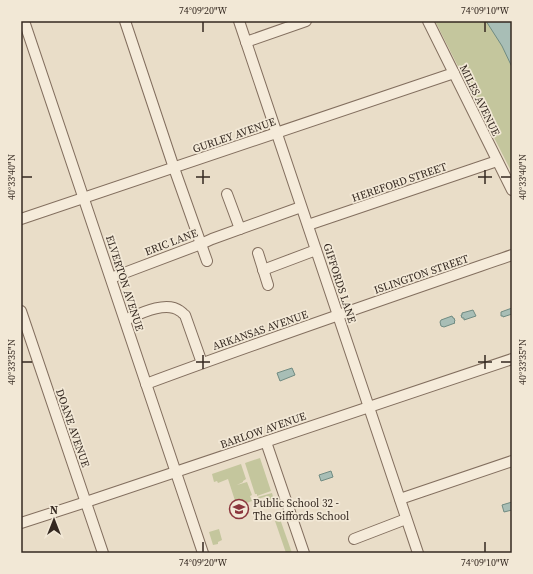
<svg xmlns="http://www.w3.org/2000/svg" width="533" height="574" viewBox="0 0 533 574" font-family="'Source Serif 4',serif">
<rect width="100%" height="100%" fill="#e9ddc8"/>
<g fill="#c4c69d">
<polygon points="435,21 512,21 512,173"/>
<polygon points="260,458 271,491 257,496 257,494 255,494 245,463"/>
<polygon points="241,464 246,479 243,481 243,482 237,485 247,482 252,495 250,496 252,501 244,504 245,508 238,510 228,479 218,483 217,481 214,482 212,474"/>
<polygon points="272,493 275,504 270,505 267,496 258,499 258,497"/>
<polygon points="280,519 292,553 286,553 275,521"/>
<polygon points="219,529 222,540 218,542 218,544 213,545 209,532"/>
</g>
<g fill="#a8beb6" stroke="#708b82">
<polygon points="486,21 512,21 512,67 502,46"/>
<polygon points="512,308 512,314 503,317 503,316 501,316 501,312"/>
<polygon points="473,310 476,316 464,320 464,318 462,318 461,315 462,315 462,313"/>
<polygon points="452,316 453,318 454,318 455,321 454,322 455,323 444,327 441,326 440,322 441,320"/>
<polygon points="292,368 295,375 280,381 277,373"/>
<polygon points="331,471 333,477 321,481 319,475"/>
<polygon points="512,502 512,510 504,512 502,505"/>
</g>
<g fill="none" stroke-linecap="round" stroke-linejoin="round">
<defs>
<g id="minor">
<path d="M24,21C85,198 143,376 203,553"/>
<polyline points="125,21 174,168 207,261"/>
<polyline points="239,21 418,553"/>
<polyline points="428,21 512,190"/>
<polyline points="246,42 306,21"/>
<polyline points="227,194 240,229"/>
<polyline points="21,219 454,73"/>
<polyline points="308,225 497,161"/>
<polyline points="258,253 268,285"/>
<polyline points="263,270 316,250"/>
<polyline points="111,278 201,244 212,239 301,207"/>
<polyline points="21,311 103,553"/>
<path d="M125,320C139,314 166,300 180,311C182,312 183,314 185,315L202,363"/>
<path d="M146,384C267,339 390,297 512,255"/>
<polyline points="266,442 304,553"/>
<polyline points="400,499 512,461"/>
<polyline points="21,523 86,502 512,359"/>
<polyline points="354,539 406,519"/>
</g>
</defs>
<use href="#minor" stroke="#836f5f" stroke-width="12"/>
<use href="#minor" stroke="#f5ebda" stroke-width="10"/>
</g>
<path fill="none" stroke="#352921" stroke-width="1.5" d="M203,22V32M485,22V32M203,170V184M485,170V184M22,177H32M196,177H210M478,177H492M501,177H511M203,355V369M485,355V369M22,362H32M196,362H210M478,362H492M501,362H511M203,542V552M485,542V552"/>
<defs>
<symbol id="school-ring" viewBox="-11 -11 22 22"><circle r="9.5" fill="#f2e8d6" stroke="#8b363d" stroke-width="1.5"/><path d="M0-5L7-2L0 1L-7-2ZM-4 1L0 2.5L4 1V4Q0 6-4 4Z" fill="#8b363d"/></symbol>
</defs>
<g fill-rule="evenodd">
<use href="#school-ring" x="228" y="498" width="22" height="22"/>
</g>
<g text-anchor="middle" stroke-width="3.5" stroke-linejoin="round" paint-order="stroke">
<g font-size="11" fill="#352921" stroke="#f2e8d6">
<text transform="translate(480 100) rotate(64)" y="4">MILES AVENUE</text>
<text transform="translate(234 135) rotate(-19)" y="4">GURLEY AVENUE</text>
<text transform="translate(399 182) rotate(-19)" y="4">HEREFORD STREET</text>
<text transform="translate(171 242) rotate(-21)" y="4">ERIC LANE</text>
<text transform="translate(421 274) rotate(-19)" y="4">ISLINGTON STREET</text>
<text transform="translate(125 283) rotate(72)" y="4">ELVERTON AVENUE</text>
<text transform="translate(340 283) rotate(72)" y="4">GIFFORDS LANE</text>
<text transform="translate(260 330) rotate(-19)" y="4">ARKANSAS AVENUE</text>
<text transform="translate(73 428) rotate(71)" y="4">DOANE AVENUE</text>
<text transform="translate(263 430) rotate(-19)" y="4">BARLOW AVENUE</text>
</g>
<g font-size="11" fill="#352921" stroke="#f2e8d6" text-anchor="start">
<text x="253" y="507">Public School 32 -<tspan x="253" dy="13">The Giffords School</tspan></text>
</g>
</g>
<rect width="533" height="574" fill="none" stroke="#f2e8d6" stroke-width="44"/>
<g transform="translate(54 520)" stroke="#f2e8d6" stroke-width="3" paint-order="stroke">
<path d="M0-3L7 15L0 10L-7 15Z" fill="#352921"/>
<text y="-6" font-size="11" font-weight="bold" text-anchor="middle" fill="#352921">N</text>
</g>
<rect x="22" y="22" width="489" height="530" fill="none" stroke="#352921" stroke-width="1.5"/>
<g font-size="10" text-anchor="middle" fill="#352921">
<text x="203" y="14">74°09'20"W</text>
<text x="485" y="14">74°09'10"W</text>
<text transform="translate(11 177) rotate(-90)" y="4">40°33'40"N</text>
<text transform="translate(522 177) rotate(-90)" y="4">40°33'40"N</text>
<text transform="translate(11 362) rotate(-90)" y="4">40°33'35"N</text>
<text transform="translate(522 362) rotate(-90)" y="4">40°33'35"N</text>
<text x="203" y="566">74°09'20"W</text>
<text x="485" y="566">74°09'10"W</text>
</g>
</svg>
